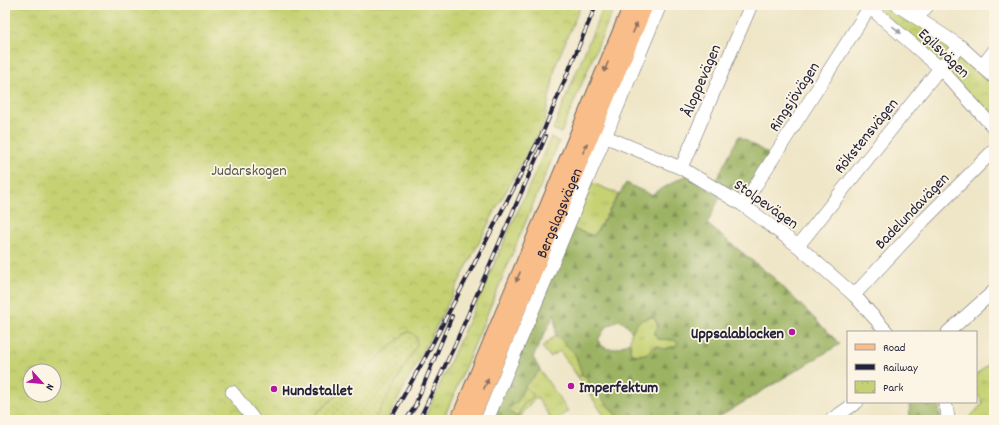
<svg xmlns="http://www.w3.org/2000/svg" width="999" height="425" viewBox="0 0 999 425" font-family="Dekko,sans-serif">
<defs>
<pattern id="grass-tufts" width="24" height="20" patternUnits="userSpaceOnUse"><rect width="24" height="20" fill="#c5d172"/><path d="M3 7l-1-3M5 7V3M7 7l1-3M15 17l-1-3M17 17v-4M19 17l1-3" fill="none" stroke="#a9b364"/></pattern>
<pattern id="forest-firs" width="22" height="20" patternUnits="userSpaceOnUse"><rect width="22" height="20" fill="#9cb364"/><path d="M5 1l3.5 6h-7zM16 11l3.5 6h-7z" fill="#7f9154"/></pattern>
<pattern id="park-crowns" width="20" height="18" patternUnits="userSpaceOnUse"><rect width="20" height="18" fill="#c5d172"/><path d="M2 6a3 3 0 1 1 6 0M12 15a3 3 0 1 1 6 0" fill="none" stroke="#a9b364"/></pattern>
<pattern id="garden-dots" width="8" height="8" patternUnits="userSpaceOnUse"><rect width="8" height="8" fill="#c5d172"/><path d="M2 2h.1M6 6h.1" fill="none" stroke="#a9b364" stroke-width="1.8" stroke-linecap="round"/></pattern>
</defs>
<rect width="100%" height="100%" fill="#fcf5e5"/>
<filter id="ink" filterUnits="userSpaceOnUse"><feTurbulence type="fractalNoise" baseFrequency=".025" numOctaves="2"/><feDisplacementMap in="SourceGraphic" scale="8" xChannelSelector="R" yChannelSelector="G"/><feConvolveMatrix kernelMatrix="1 2 1 2 8 2 1 2 1" color-interpolation-filters="sRGB"/></filter>
<filter id="wash" filterUnits="userSpaceOnUse"><feTurbulence type="fractalNoise" baseFrequency=".012" numOctaves="4" result="noise"/><feDisplacementMap in="SourceGraphic" scale="16" xChannelSelector="R" yChannelSelector="G"/><feGaussianBlur stdDeviation="0.9" result="paint"/><feColorMatrix in="noise" values="0 0 0 0 0 0 0 0 0 0 0 0 0 0 0 0 0 1.4 0 .05"/><feComposite in="paint" operator="in"/></filter>
<g filter="url(#wash)">
<rect width="100%" height="100%" fill="#efe6c8"/>
<g fill="url(#grass-tufts)" stroke="#747a56">
<polygon points="604,5 615,5 561,133 553,129"/>
<polygon points="551,137 559,142 443,420 424,420"/>
<polygon points="592,183 619,194 594,236 573,229"/>
<path d="M651,317L655,319L658,326L655,333L658,339L674,340L678,343L677,346L641,355L631,354C629,343 629,332 637,323C640,319 647,319 651,317Z"/>
<polygon points="540,370 568,411 556,420 552,420 537,398 529,404 530,406 523,411 521,420 516,420 523,405 534,396 525,386"/>
<polygon points="582,374 620,420 607,420 578,377"/>
</g>
<g fill="url(#forest-firs)" stroke="#5f6a50" fill-rule="evenodd">
<polygon points="739,136 770,155 741,200 714,184"/>
<path d="M686,175L720,197L707,224L775,279L840,344L714,420H620L582,374L575,354L556,335L555,313L533,357L540,370L525,386L518,401L508,410L517,417L516,420H492L573,229L594,236L626,183L651,195ZM651,317L655,319L658,326L654,334L658,339L674,340L678,343L675,347H670C666,350 663,349 658,346L652,348L650,352C644,355 638,356 631,354L629,342C618,349 605,354 598,340L605,328L618,320L625,323L632,332C638,321 640,320 651,317Z"/>
<polygon points="909,402 938,402 941,420 910,420"/>
</g>
<g fill="url(#park-crowns)" stroke="#747a56" fill-rule="evenodd">
<path d="M5,5H581L556,64L544,124L496,209L435,329L387,420H5ZM30,371H54V395H30Z"/>
<polygon points="876,5 888,5 929,30 966,58 994,85 994,124"/>
<polygon points="556,335 575,354 582,374 578,377 560,351 550,357 542,347"/>
<polygon points="994,359 994,420 966,420 973,414 983,403 976,393 976,375"/>
<polygon points="525,386 534,396 523,405 517,417 508,410 518,401"/>
</g>
<path fill="url(#garden-dots)" stroke="#747a56" d="M408,332C415,333 417,338 417,345L374,420H309L404,334Z"/>
</g>
<g filter="url(#ink)">
<g fill="none" stroke-linecap="round" stroke-linejoin="round">
<defs>
<g id="minor">
<polyline points="867,5 940,68 994,128"/>
<polyline points="897,5 960,46 994,77"/>
<polyline points="918,17 928,5"/>
<polyline points="983,65 994,51"/>
<polyline points="604,136 681,168 743,205 798,246 854,295 887,332"/>
<polyline points="681,168 751,5"/>
<polyline points="743,205 871,5"/>
<polyline points="798,246 940,68 960,46"/>
<polyline points="854,295 924,220 994,150"/>
<polyline points="948,332 994,291"/>
<polyline points="232,392 254,420"/>
<polyline points="944,402 947,409 948,420"/>
<polyline points="487,420 660,5"/>
<polyline points="831,420 857,402"/>
</g>
<g id="major">
<polyline points="459,420 632,5"/>
<path id="s1" d="M471,420L645,5"/>
</g>
</defs>
<use href="#minor" stroke="#6a676c" stroke-width="14"/>
<use href="#major" stroke="#6a676c" stroke-width="18"/>
<use href="#minor" stroke="#fff" stroke-width="13"/>
<use href="#major" stroke="#f8bd89" stroke-width="16"/>
<defs>
<g id="rail">
<polyline points="414,408 452,316"/>
<polyline points="390,420 426,356 543,132 596,5"/>
<polyline points="406,420 417,404"/>
<polyline points="419,420 453,349 546,136"/>
</g>
</defs>
<use href="#rail" stroke="#22223b" stroke-width="4"/>
<use href="#rail" stroke="#fcf5e5" stroke-width="2.5" stroke-dasharray="8" stroke-linecap="butt"/>
</g>
<defs><path id="oneway-solid" d="M-6-.8H1V-3.2L6.5 0L1 3.2V.8H-6Z"/></defs>
<g fill="#8d7062">
<use href="#oneway-solid" transform="translate(635 28) rotate(-67)"/>
<use href="#oneway-solid" transform="translate(606 67) rotate(113)"/>
<use href="#oneway-solid" transform="translate(585 148) rotate(-67)"/>
<use href="#oneway-solid" transform="translate(518 277) rotate(113)"/>
<use href="#oneway-solid" transform="translate(486 384) rotate(-67)"/>
</g>
<use fill="#9c9ca7" href="#oneway-solid" transform="translate(897 30) rotate(41)"/>
</g>
<g fill="#b5179e" stroke="#fcf5e5" stroke-width="1.5">
<circle cx="792" cy="332" r="4"/>
<circle cx="571" cy="386" r="4"/>
<circle cx="274" cy="389" r="4"/>
</g>
<g text-anchor="middle" stroke-width="3.5" stroke-linejoin="round" paint-order="stroke">
<g font-size="16" fill="#22223b" stroke="#fcf5e5">
<text transform="translate(945 52) rotate(44)" y="6">Egilsvägen</text>
<text transform="translate(700 80) rotate(-67)" y="6">Åloppevägen</text>
<text transform="translate(793 96) rotate(-57)" y="6">Ringsjövägen</text>
<text transform="translate(865 135) rotate(-51)" y="6">Rökstensvägen</text>
<text transform="translate(767 203) rotate(35)" y="6">Stolpevägen</text>
<text transform="translate(911 210) rotate(-46)" y="6">Badelundavägen</text>
<text dy="6" stroke="none"><textPath href="#s1" startOffset="225">Bergslagsvägen</textPath></text>
</g>
<g font-size="16" fill="#53574c" stroke="#fcf5e5">
<text x="249" y="175">Judarskogen</text>
</g>
<g font-size="16" font-weight="bold" fill="#22223b" stroke="#fcf5e5" text-anchor="start">
<text x="784" y="338" text-anchor="end">Uppsalablocken</text>
<text x="579" y="392">Imperfektum</text>
<text x="282" y="395">Hundstallet</text>
</g>
</g>
<rect width="999" height="425" fill="none" stroke="#fcf5e5" stroke-width="20"/>
<rect x="847" y="331" width="130" height="72" fill="#fcf5e5" stroke="#a5a1a1"/>
<rect x="855" y="344" width="20" height="6" fill="#f8bd89" stroke="#a5a1a1"/>
<text x="883" y="351" font-size="12" fill="#22223b">Road</text>
<rect x="855" y="364" width="20" height="6" fill="#22223b" stroke="#a5a1a1"/>
<text x="883" y="371" font-size="12" fill="#22223b">Railway</text>
<rect x="855" y="381" width="20" height="12" fill="url(#park-crowns)" stroke="#a5a1a1"/>
<text x="883" y="391" font-size="12" fill="#22223b">Park</text>
<g transform="translate(42 383) rotate(117)"><circle r="19" fill="#fcf5e5" stroke="#a5a1a1"/>
<path d="M0-3L7 15L0 10L-7 15Z" fill="#b5179e"/>
<text y="-6" font-size="11" font-weight="bold" text-anchor="middle" fill="#22223b">N</text>
</g>
</svg>
